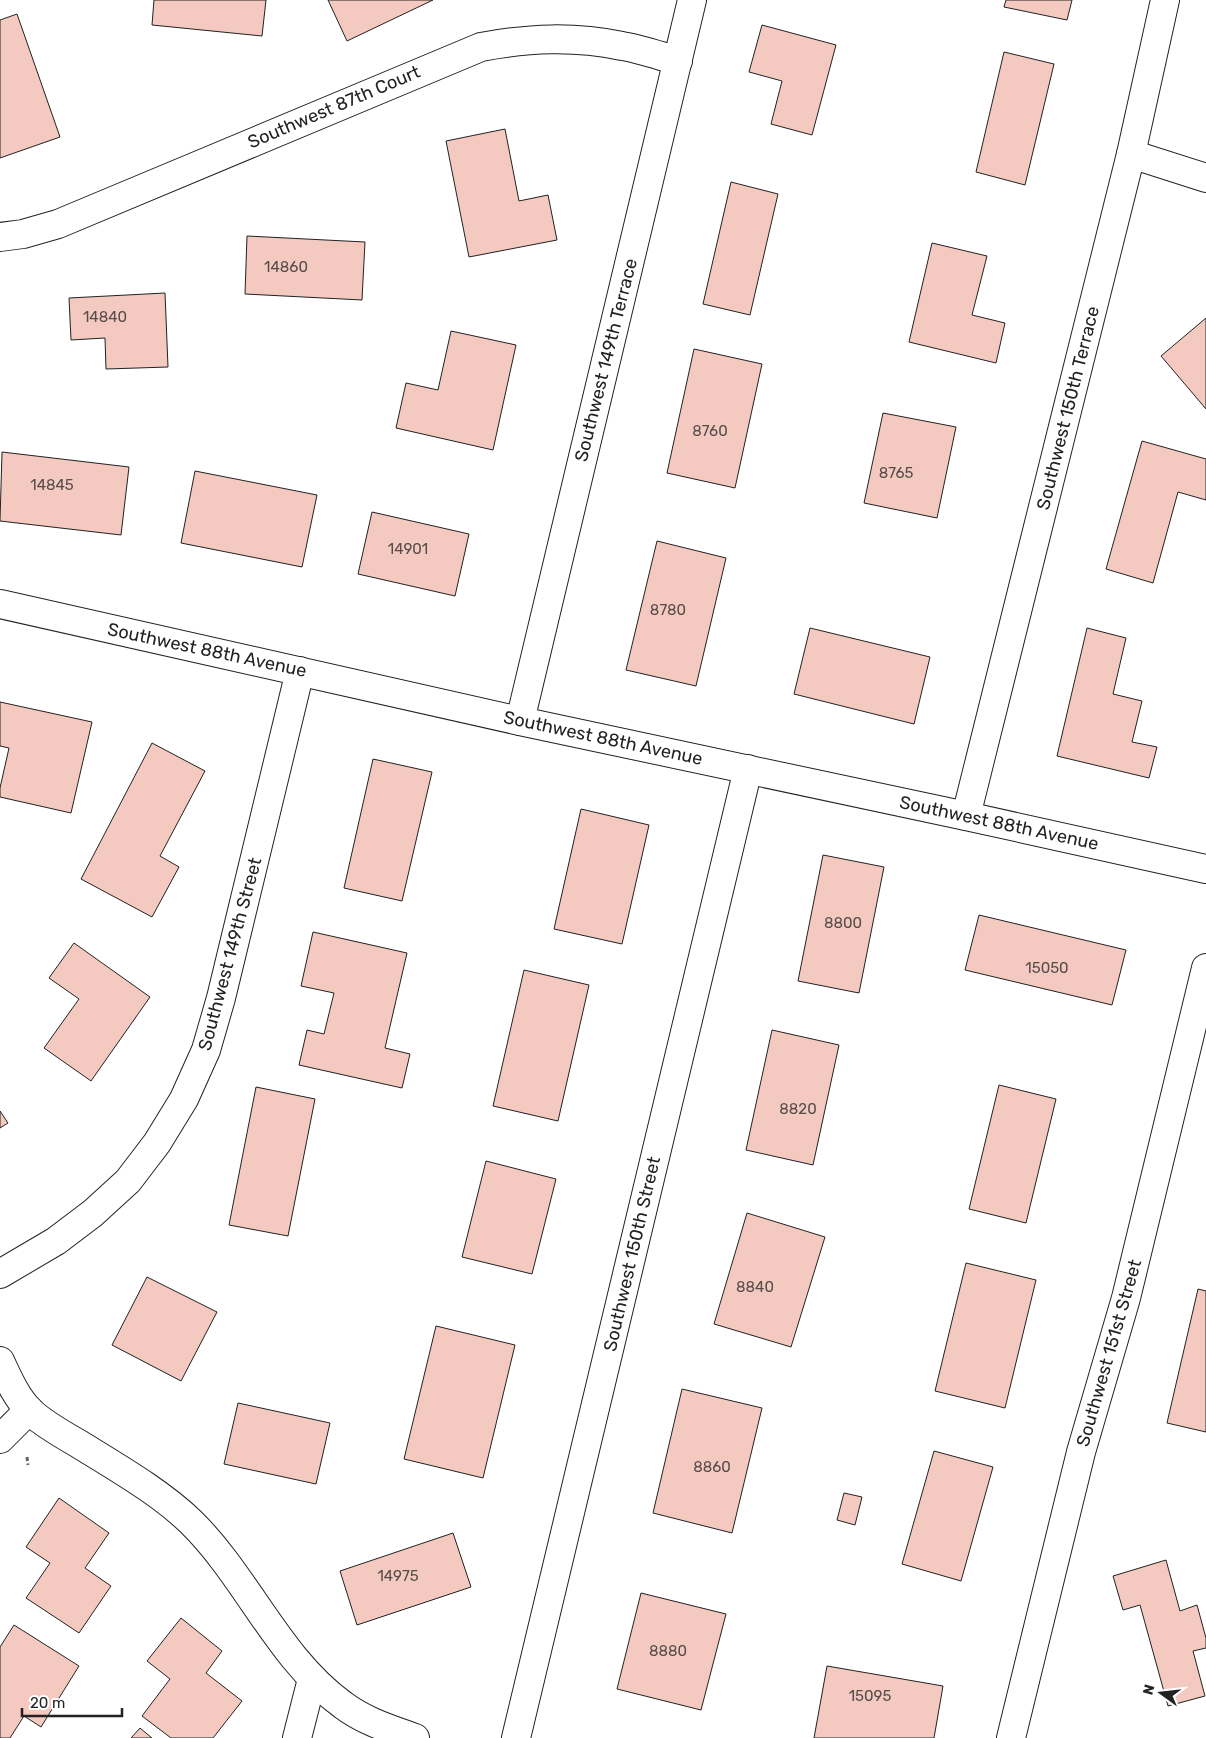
<svg xmlns="http://www.w3.org/2000/svg" width="1206" height="1738" viewBox="0 0 1206 1738" font-family="Rubik,sans-serif">
<rect width="100%" height="100%" fill="#fff"/>
<g fill="#f3c9c0" stroke="#222">
<polygon points="154,0 266,0 262,36 152,25"/>
<polygon points="328,0 433,0 347,41"/>
<polygon points="1006,0 1072,0 1067,20 1004,7"/>
<polygon points="17,14 60,137 0,158 0,20"/>
<polygon points="762,25 836,45 812,135 771,124 782,81 749,72"/>
<polygon points="1004,52 1054,64 1025,185 976,172"/>
<polygon points="505,129 519,201 548,195 557,240 469,257 446,141"/>
<polygon points="731,182 778,194 750,315 703,304"/>
<polygon points="247,236 365,242 362,300 245,294"/>
<polygon points="932,243 987,256 972,315 1005,323 996,363 909,342"/>
<polygon points="165,293 168,367 106,369 105,338 71,340 69,298"/>
<polygon points="1206,318 1206,409 1161,356"/>
<polygon points="451,331 516,345 493,450 396,428 406,383 438,390"/>
<polygon points="694,349 762,364 735,488 667,473"/>
<polygon points="883,413 956,427 937,518 864,503"/>
<polygon points="1142,441 1206,459 1206,500 1178,492 1153,583 1106,569"/>
<polygon points="2,452 129,467 121,535 0,521"/>
<polygon points="195,471 317,495 302,567 181,543"/>
<polygon points="372,512 469,534 455,596 358,574"/>
<polygon points="657,541 726,558 696,686 626,670"/>
<polygon points="810,628 930,657 914,724 794,694"/>
<polygon points="1087,628 1126,638 1113,694 1142,701 1132,742 1157,747 1149,778 1057,756"/>
<polygon points="0,702 92,722 71,813 0,797 0,788 9,748 0,746"/>
<polygon points="152,743 205,771 160,856 179,867 152,917 81,879"/>
<polygon points="373,759 432,772 402,901 344,888"/>
<polygon points="581,809 649,825 622,944 554,929"/>
<polygon points="823,855 884,867 859,993 798,981"/>
<polygon points="979,915 1126,950 1112,1005 965,970"/>
<polygon points="313,932 407,953 385,1048 410,1054 402,1088 299,1065 307,1030 324,1034 334,993 301,986"/>
<polygon points="74,943 150,997 91,1081 44,1048 79,999 49,978"/>
<polygon points="524,970 589,985 558,1121 493,1106"/>
<polygon points="772,1030 839,1045 813,1165 746,1150"/>
<polygon points="999,1085 1056,1099 1026,1223 969,1209"/>
<polygon points="256,1087 315,1099 288,1236 229,1225"/>
<polygon points="0,1111 8,1123 0,1128"/>
<polygon points="486,1161 556,1179 532,1274 462,1257"/>
<polygon points="747,1213 825,1237 791,1347 714,1324"/>
<polygon points="966,1263 1036,1280 1005,1408 935,1391"/>
<polygon points="147,1277 217,1312 181,1381 112,1345"/>
<polygon points="1198,1289 1206,1291 1206,1432 1167,1423"/>
<polygon points="436,1326 515,1345 483,1478 404,1459"/>
<polygon points="682,1389 762,1408 732,1533 653,1513"/>
<polygon points="238,1403 330,1423 316,1484 224,1464"/>
<polygon points="934,1451 993,1467 961,1581 902,1564"/>
<polygon points="844,1493 862,1497 855,1525 837,1520"/>
<polygon points="59,1498 109,1533 85,1568 111,1586 79,1633 26,1598 50,1563 26,1547"/>
<polygon points="453,1533 471,1587 357,1625 340,1571"/>
<polygon points="1166,1560 1180,1611 1197,1605 1206,1638 1206,1648 1193,1651 1205,1696 1168,1706 1140,1605 1123,1610 1113,1576"/>
<polygon points="641,1593 726,1614 701,1710 617,1689"/>
<polygon points="181,1618 222,1651 206,1673 242,1701 213,1738 171,1738 142,1716 170,1679 147,1661"/>
<polygon points="14,1625 79,1666 41,1727 24,1716 10,1738 0,1738 0,1647"/>
<polygon points="827,1666 943,1686 934,1738 814,1738"/>
<polygon points="140,1728 152,1738 131,1738"/>
</g>
<g fill="none" stroke-linecap="round" stroke-linejoin="round">
<defs>
<g id="minor">
<polyline points="1131,154 1206,178"/>
<path d="M0,237L23,234L58,224L481,47C530,38 573,36 622,46C641,49 660,56 678,61"/>
<polyline points="0,604 520,721 966,816 1206,869"/>
<polyline points="520,721 692,0"/>
<polyline points="966,816 1131,154 1165,0"/>
<polyline points="0,1274 56,1241 93,1213 128,1181 157,1143 184,1099 206,1050 221,998 300,671"/>
<path d="M0,1361C8,1378 16,1397 29,1410C39,1421 65,1436 79,1444C116,1467 160,1492 191,1522C248,1578 277,1657 343,1705C364,1721 390,1729 415,1738"/>
<polyline points="0,1439 29,1410"/>
<polyline points="297,1738 312,1679"/>
<polyline points="516,1738 748,769"/>
<polyline points="1011,1738 1081,1452 1126,1298 1206,968"/>
</g>
</defs>
<use href="#minor" stroke="#222" stroke-width="30"/>
<polyline stroke="#646464" stroke-width="3" stroke-dasharray="4 2.5" stroke-linecap="butt" points="27,1457 28,1465"/>
<use href="#minor" stroke="#fff" stroke-width="28"/>
</g>
<g text-anchor="middle" stroke-width="4" stroke-linejoin="round" paint-order="stroke">
<g font-size="15" fill="#564c4a">
<text x="286" y="272">14860</text>
<text x="105" y="322">14840</text>
<text x="710" y="436">8760</text>
<text x="896" y="478">8765</text>
<text x="52" y="490">14845</text>
<text x="408" y="554">14901</text>
<text x="668" y="615">8780</text>
<text x="843" y="928">8800</text>
<text x="1047" y="973">15050</text>
<text x="798" y="1114">8820</text>
<text x="755" y="1292">8840</text>
<text x="712" y="1472">8860</text>
<text x="398" y="1581">14975</text>
<text x="668" y="1656">8880</text>
<text x="870" y="1701">15095</text>
</g>
<g font-size="18" fill="#222" stroke="#fff">
<text transform="translate(334 107) rotate(-23)" y="6">Southwest 87th Court</text>
<text transform="translate(606 360) rotate(-76)" y="6">Southwest 149th Terrace</text>
<text transform="translate(1068 408) rotate(-76)" y="6">Southwest 150th Terrace</text>
<text transform="translate(207 650) rotate(12)" y="6">Southwest 88th Avenue</text>
<text transform="translate(603 738) rotate(12)" y="6">Southwest 88th Avenue</text>
<text transform="translate(999 823) rotate(12)" y="6">Southwest 88th Avenue</text>
<text transform="translate(230 954) rotate(-75)" y="6">Southwest 149th Street</text>
<text transform="translate(632 1254) rotate(-77)" y="6">Southwest 150th Street</text>
<text transform="translate(1109 1353) rotate(-74)" y="6">Southwest 151st Street</text>
</g>
</g>
<g transform="translate(1161 1693) rotate(285)" stroke="#ffffff" stroke-width="4" paint-order="stroke">
<path d="M0-4L9 19L0 12L-9 19Z" fill="#222222"/>
<text y="-8" font-size="14" font-weight="bold" text-anchor="middle" fill="#222222">N</text>
</g>
<path d="M22 1708v8h100v-8" fill="none" stroke="#222222" stroke-width="2.5"/>
<text x="30" y="1708" font-size="15" fill="#222222" stroke="#ffffff" stroke-width="4" paint-order="stroke">20 m</text>
</svg>
